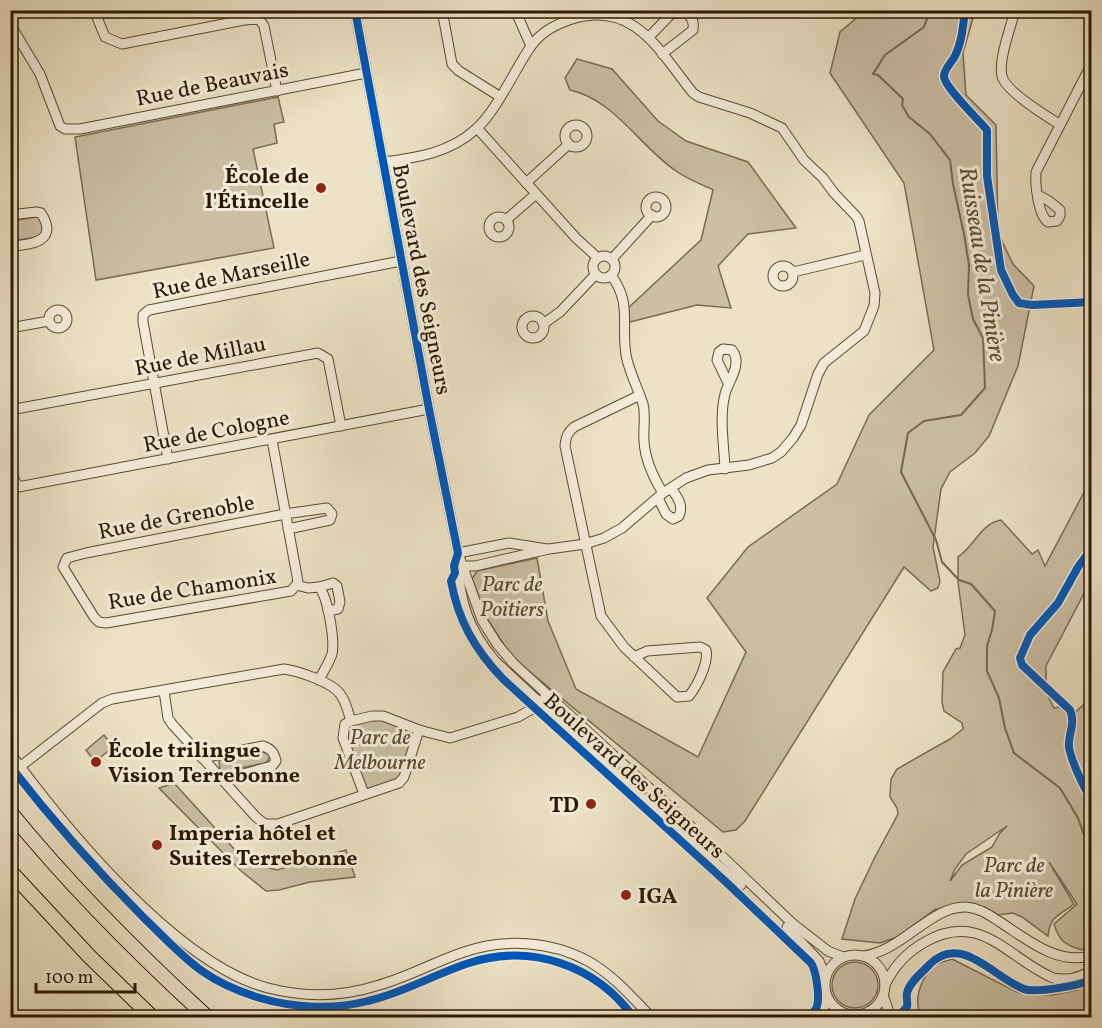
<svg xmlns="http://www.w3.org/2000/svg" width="1102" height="1028" viewBox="0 0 1102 1028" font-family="Vollkorn,serif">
<rect width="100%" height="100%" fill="#ece2c5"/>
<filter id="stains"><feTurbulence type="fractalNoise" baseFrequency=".00333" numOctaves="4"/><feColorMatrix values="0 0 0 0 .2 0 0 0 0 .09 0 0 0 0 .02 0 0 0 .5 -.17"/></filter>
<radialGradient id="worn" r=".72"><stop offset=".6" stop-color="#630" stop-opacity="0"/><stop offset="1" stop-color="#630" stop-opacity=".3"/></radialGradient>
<g fill="#cbbfa4" stroke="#7b6b52" stroke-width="1.5" fill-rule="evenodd">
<polygon points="865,11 975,11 963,53 966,95 996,125 998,233 1013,264 1034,286 1018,366 989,436 975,453 950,472 941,489 933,547 940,581 938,588 931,591 904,567 745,821 736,830 723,832 512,657 488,620 472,579 477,571 537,558 548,621 576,689 698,757 746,652 707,598 748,547 837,484 869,415 934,350 904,183 830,73 840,32"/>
<path d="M577,59L612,69L658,121L686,141L748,162L796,228L748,234L718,266L731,308L697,305L626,323V310L701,240L713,190C701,184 687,179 676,171C639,146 615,100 570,90L565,78Z"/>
<polygon points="278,97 284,122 274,124 277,143 253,149 274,248 96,280 75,137"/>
<polygon points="36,217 39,217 44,230 38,237 11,241 11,221"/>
<path d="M1091,479V580L1046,666V692L1054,708L1066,706L1072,716L1083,705L1091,741V945L1082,950C1065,945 1059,941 1054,924L1077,904L1049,862L1074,904C1058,916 1050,916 1048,936L1022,917L1013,913L997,915L984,907L936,913V909L897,937L880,943L842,939L855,899L875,857L898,814L897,808L890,797L891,779L897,769L950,739L963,729L962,723L944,711L942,702L943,672L956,649L960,648L965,635L958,582V557C974,547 981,523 1001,520L1032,554L1038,550L1045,566ZM1007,826L1000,833L992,847L962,865L950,881L955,869L966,854Z"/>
<polygon points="372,716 419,730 404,777 364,794 343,738 345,724"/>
<polygon points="104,735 113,747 95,762 86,750"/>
<polygon points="263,752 268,754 270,757 266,763 224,771 220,770 219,761 222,759"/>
<polygon points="174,783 246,862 277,870 346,850 355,877 310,882 279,890 266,891 240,870 159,788"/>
<path d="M952,959L1019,993L1052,995L1077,990L1091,983V1017H922C912,1001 921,978 934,966C939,962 947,961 952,959Z"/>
<circle cx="855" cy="985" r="23"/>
</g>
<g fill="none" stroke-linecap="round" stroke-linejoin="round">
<polyline stroke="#77674e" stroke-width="2" points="930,10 924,27 885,55 873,74 878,75 903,99 902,105 909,117 930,134 950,160 953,184 964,234 969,265 968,295 973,319 983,338 985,388 961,415 924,421 908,433 901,472 936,540 942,562 959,580 971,584 995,611 992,630 987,646 987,671 999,698 1005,728 1014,753 1060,788 1078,818 1092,858"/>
<defs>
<g id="minor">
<polyline points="94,10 105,37 122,44 244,20 259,19 264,26 277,91"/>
<polyline points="355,10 429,409 458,553 482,620 497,644 513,663 683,819 792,923 828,951 843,957"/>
<polyline points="442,10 452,64 459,71 499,96"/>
<polyline points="515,10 531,46"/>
<path d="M1015,10C1011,27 998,60 1002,76C1005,91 1046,116 1059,124"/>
<polyline points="10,24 40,74 60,126 65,129 80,129 366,73"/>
<path d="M649,37L671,14L684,12C692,15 694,22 693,30L662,54"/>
<circle cx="576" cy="136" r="11"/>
<polyline points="477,128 576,238 598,258"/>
<path d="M383,162C416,158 450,153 476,129C497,110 514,71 531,46C541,32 556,24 572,19C635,0 659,51 693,93L699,97L750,113L782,128L804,160L823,178L834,193L856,216L859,221L875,293L874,306L864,331L824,363L818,374L801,425L793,438L781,452L772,458L749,465L708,470L686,478L663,493L622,528L604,538L585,544L549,549L475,566H458"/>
<polyline points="526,183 569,144"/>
<path d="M1038,195L1049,201L1060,210V216L1057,221L1048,222C1038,215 1035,184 1036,172L1092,63"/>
<circle cx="656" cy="207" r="10"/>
<path d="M10,215L36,212L41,213C59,241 32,245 10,246"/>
<circle cx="499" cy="227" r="10"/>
<polyline points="506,220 536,194"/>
<circle cx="604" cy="267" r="11"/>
<polyline points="612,259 652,215"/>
<circle cx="783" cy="276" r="10"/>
<polyline points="793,272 865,255"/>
<path d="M611,275C632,303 621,324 626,355C629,372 638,388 643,404C646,415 643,429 644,441C645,460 653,477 663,493"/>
<circle cx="58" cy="319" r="9"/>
<circle cx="533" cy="327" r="11"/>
<polyline points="543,324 560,312 596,274"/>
<polyline points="10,328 49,321"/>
<polyline points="10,410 318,353 328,359 341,426"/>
<polyline points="272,440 297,576 298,583 291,591 106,623 99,622 94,617 63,567 67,558 86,553 285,514 327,508 332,514 330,520 288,529"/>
<polyline points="168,459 143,322 143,315 149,310 401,261"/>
<path d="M725,469C724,444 719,418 725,394C729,380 743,363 732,350L723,349L719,352L717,360L728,383"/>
<polyline points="10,470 18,487"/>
<polyline points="10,490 18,487 429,409"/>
<path d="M658,498L666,514L673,519L679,516C684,505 677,497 671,488"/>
<polyline points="458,553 509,543 547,549"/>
<path d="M458,561C459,602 469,630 495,661L680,833L741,885"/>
<path d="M296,585L308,588L319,587C328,597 335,641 332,654C329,663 323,672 319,680"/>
<polyline points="319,587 333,583 337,586 340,602 338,609 328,611"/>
<path d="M634,657L647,651L700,647L706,650C709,663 697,686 689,696L677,697L624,647L601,616L565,446C566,437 567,433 574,427L638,396"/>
<polyline points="164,691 168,718 172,724 256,817 265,824 278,824 399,783 404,777 419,730"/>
<polyline points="351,721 345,724 343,738 364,794"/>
<path d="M10,753C66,829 176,964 268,988C303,997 341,997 376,986C406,978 434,962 464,952C504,938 551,941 588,961C613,975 632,997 652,1018"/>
<path d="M202,758L263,746C271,749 274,752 276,761L272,766L222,780"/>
<path d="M21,766L102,703L112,699L284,669C298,671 332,682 340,694C346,701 348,712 351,721L372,716H383L419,730L450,738L518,717L532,709L548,695"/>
<polyline points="787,927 819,961 825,976"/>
<circle cx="855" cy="985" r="30"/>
<path d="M864,956C903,950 931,906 966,907C980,908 989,915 1000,922C1028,940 1056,965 1092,956"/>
<path d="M885,985C894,966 907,952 925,942C981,910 1007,958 1053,978C1068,981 1079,978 1092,970"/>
<polyline points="883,995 891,1018"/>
<polyline points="866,1014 877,1018"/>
<polyline points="819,1018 824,1008 827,997"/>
</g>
<g id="highway">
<path d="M10,812C71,887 137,953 208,1018"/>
<polyline points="10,871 89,956 153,1018"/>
</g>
</defs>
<use href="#minor" stroke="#5b4a31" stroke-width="11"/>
<use href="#highway" stroke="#2b1700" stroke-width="16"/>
<use href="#minor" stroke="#f3ecd9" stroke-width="9"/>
<use href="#highway" stroke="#ece2c5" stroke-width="14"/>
<defs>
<g id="cycleway">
<path d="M355,10L429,409L458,553L454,566L455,573L451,581C458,620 475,650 503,679L726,882L811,963C816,970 820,997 817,1006C816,1011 811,1014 808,1018"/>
<path d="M965,10C963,26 962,42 955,56C952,62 944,69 944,76C944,87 978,119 987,130V176L1001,270L1013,295L1019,303L1032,305L1092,302"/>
<path d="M1092,548L1078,567L1058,603L1030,635L1020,658L1022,665L1070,710C1076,723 1068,734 1069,747C1071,760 1084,789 1092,800"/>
<path d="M10,766C52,820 97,871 145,919C164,937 181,956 202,971C219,983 240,992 260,998C294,1008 333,1010 368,1001C403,993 435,974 469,963C531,943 596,965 634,1018"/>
<path d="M897,1018L907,1007C908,1002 906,998 907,993C909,982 923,972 930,964C961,933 993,977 1024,989C1035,993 1080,986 1092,979"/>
</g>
</defs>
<use href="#cycleway" stroke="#f3ecd9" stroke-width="11"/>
<use href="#cycleway" stroke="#0057b8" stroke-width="8"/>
</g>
<g fill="#8f2418" stroke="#f3ecd9" stroke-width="2">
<circle cx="321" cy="188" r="6"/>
<circle cx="96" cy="762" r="6"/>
<circle cx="591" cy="804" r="6"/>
<circle cx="157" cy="845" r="6"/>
<circle cx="626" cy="895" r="6"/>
</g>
<g text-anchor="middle" stroke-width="6" stroke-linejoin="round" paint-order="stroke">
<g font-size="22" fill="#2b1700" stroke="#f3ecd9">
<text transform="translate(212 83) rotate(-11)" y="8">Rue de Beauvais</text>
<text transform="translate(231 274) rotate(-12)" y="8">Rue de Marseille</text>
<text transform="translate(423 279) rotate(79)" y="8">Boulevard des Seigneurs</text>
<text transform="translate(200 355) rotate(-11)" y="8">Rue de Millau</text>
<text transform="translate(216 430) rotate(-11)" y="8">Rue de Cologne</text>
<text transform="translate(176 516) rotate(-11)" y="8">Rue de Grenoble</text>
<text transform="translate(192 588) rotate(-9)" y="8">Rue de Chamonix</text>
<text transform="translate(635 775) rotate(42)" y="8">Boulevard des Seigneurs</text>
</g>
<g font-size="22" font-weight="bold" fill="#2b1700" stroke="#f3ecd9" text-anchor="start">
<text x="309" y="183" text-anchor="end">École de<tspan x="309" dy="25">l'Étincelle</tspan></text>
<text x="108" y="757">École trilingue<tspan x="108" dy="25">Vision Terrebonne</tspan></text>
<text x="579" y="812" text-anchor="end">TD</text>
<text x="169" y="840">Imperia hôtel et<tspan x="169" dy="25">Suites Terrebonne</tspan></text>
<text x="638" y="903">IGA</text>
</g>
<g font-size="22" font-style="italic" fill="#5b4931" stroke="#f3ecd9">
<text x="512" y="591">Parc de<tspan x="512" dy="25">Poitiers</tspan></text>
<text x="380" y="744">Parc de<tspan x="380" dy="25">Melbourne</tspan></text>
<text x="1014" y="872">Parc de<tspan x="1014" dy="25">la Pinière</tspan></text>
</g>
<g font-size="24" font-style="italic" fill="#5e4d34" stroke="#f3ecd9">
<text transform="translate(983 264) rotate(81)" y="8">Ruisseau de la Pinière</text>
</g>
</g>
<rect width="1102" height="1028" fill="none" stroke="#ece2c5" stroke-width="36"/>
<rect x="12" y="12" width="1078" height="1004" fill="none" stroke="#2b1700" stroke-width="3"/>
<rect x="18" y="18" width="1066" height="992" fill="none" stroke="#2b1700" stroke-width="1.5"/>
<path d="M36 983v9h99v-9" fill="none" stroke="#2b1700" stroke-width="3"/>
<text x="45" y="983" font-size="18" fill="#2b1700" stroke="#f3ecd9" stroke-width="4.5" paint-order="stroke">100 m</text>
<rect width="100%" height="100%" filter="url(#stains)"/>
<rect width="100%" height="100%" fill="url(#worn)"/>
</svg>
